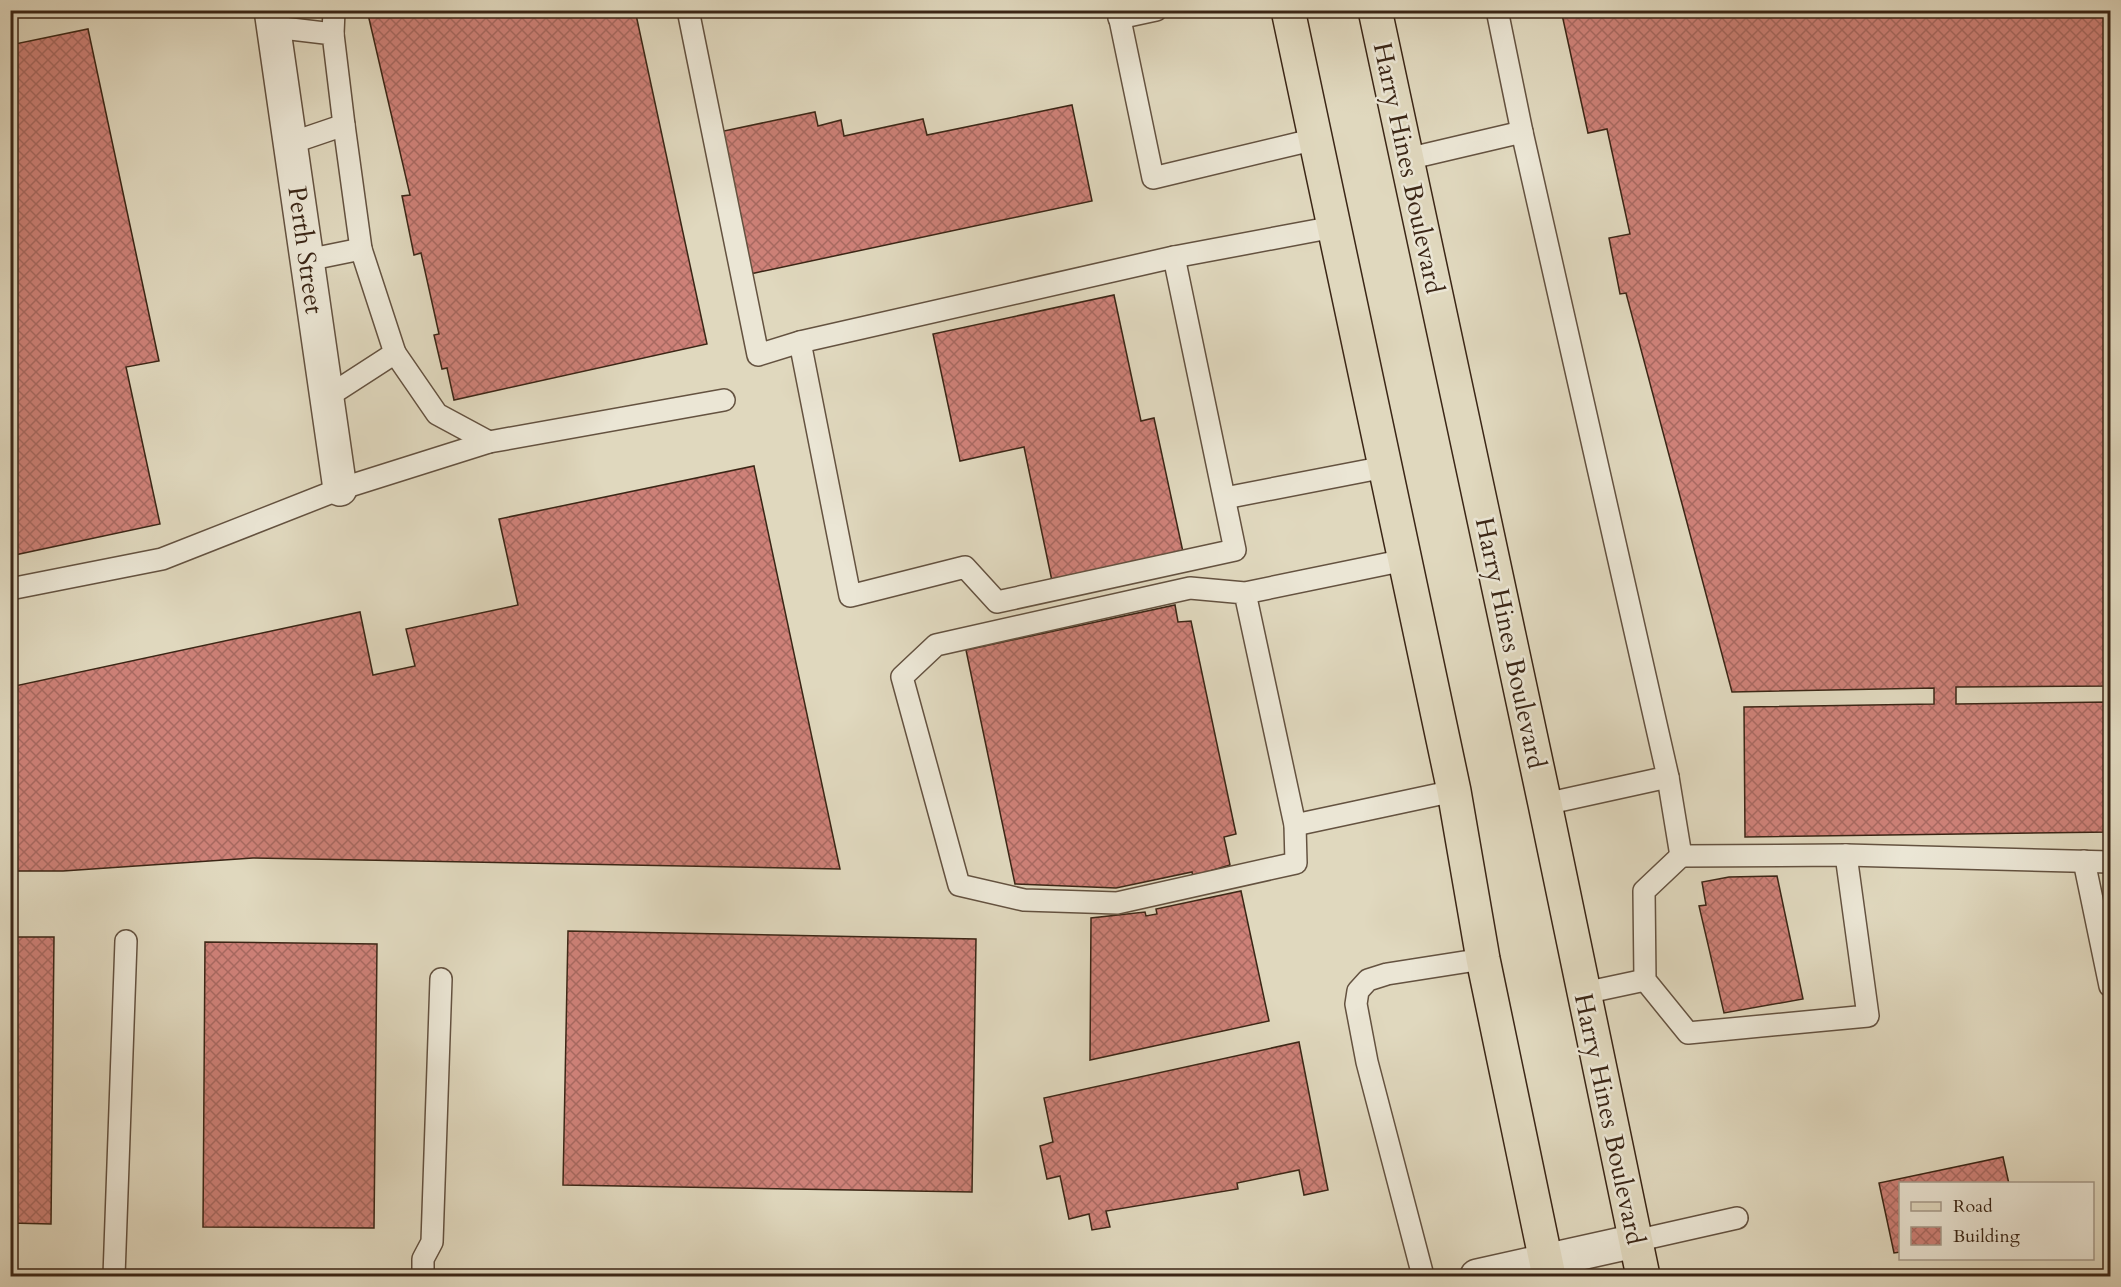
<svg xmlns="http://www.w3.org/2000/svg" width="2121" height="1287" viewBox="0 0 2121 1287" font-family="Cardo,serif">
<defs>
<pattern id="building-cross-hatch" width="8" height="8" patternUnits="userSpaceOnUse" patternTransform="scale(1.5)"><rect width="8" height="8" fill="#ce8178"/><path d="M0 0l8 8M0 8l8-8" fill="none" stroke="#a86961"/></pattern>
</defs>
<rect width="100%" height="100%" fill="#e0d8be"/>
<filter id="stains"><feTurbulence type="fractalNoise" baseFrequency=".00333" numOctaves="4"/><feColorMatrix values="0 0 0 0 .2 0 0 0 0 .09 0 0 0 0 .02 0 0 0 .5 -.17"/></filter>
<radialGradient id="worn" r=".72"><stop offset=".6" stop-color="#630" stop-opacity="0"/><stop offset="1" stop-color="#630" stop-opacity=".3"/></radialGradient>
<g fill="url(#building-cross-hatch)" stroke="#3b2616" stroke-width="1.5">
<polygon points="367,10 635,10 707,344 454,400 447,368 442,369 434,335 439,334 421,253 414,255 402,196 410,195"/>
<polygon points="1561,10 2110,10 2110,686 1956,687 1956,704 2110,702 2110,832 1745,837 1744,707 1934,704 1934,688 1732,692 1626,293 1620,294 1609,238 1630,234 1607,129 1588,133"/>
<polygon points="88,29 159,361 126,367 160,524 10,556 10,45"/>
<polygon points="1072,105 1092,201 750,274 719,132 815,112 818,126 841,120 844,136 923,119 927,135"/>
<polygon points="1114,295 1141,421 1154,418 1183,552 1052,581 1024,447 960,461 933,334"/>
<polygon points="754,466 840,869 253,858 63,871 10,871 10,687 360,612 373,675 415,666 406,629 518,605 499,519"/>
<polygon points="1175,605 1178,622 1191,621 1236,834 1224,837 1230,865 1193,876 1192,872 1116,888 1015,884 966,650"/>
<polygon points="1777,876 1803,999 1724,1013 1699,906 1706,905 1702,882 1729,877"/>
<polygon points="1241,891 1269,1021 1090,1060 1091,918 1145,912 1146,916 1157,914 1156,909"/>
<polygon points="568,931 976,939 972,1192 563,1185"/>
<polygon points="10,937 54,937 51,1224 10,1223"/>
<polygon points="205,942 377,944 374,1228 203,1227"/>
<polygon points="1299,1042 1328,1190 1304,1195 1299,1170 1237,1183 1238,1189 1106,1211 1110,1227 1092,1230 1089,1214 1069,1219 1060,1176 1047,1179 1040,1146 1053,1142 1044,1098"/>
<polygon points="2003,1157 2009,1184 1900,1184 1900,1252 1894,1253 1879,1183"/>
</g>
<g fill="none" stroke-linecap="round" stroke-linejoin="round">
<defs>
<g id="lane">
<polyline points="688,10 758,355 800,342 1174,257 1334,227"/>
<polyline points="1118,10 1153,178 1316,139"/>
<polyline points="1497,10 1522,132 1668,777 1545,804"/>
<polyline points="1119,18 1156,10"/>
<polyline points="274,27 333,34 344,125 291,143"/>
<polyline points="333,34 334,10"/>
<polyline points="344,125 361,249"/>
<polyline points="1407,159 1522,132"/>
<polyline points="307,260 361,249 395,353 327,397"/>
<polyline points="800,342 850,596 965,567 997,602 1235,550 1174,257"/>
<polyline points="395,353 437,414 489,442"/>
<polyline points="1225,498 1385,467"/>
<polyline points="10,589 162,559 340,489 489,442 724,400"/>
<polyline points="1245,593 1295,825 1296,863 1117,903 1024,900 959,885 902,677 936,645 1190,588 1245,593 1405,560"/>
<polyline points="1668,777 1681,856 1846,855 2110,862"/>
<polyline points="1295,825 1454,791"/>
<polyline points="1681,856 1644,891 1645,980 1688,1033 1868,1016 1846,855"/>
<polyline points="2084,861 2110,986"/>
<polyline points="1584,993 1645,980"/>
<polyline points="1635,1241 1737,1218"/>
<polyline points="114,1276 126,941"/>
<polyline points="423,1276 423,1259 432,1242 441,979"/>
<polyline points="1423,1276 1367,1062 1356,1004 1358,991 1368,980 1387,974 1483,959"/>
</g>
<g id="street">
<polyline points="271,10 340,489"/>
<polyline points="1477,1276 1635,1241"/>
</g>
<g id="primary">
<polyline points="1288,10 1454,791 1483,959 1549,1276"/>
<polyline points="1375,10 1545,804 1643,1276"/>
</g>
</defs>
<use href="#lane" stroke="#645240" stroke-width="24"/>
<use href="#street" stroke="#645240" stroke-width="36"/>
<use href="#primary" stroke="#3b2616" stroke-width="36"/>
<use href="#lane" stroke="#ebe6d5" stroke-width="21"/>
<use href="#street" stroke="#ebe6d5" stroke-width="33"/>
<use href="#primary" stroke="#e0d8be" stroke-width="33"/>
</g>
<g text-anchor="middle" stroke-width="5" stroke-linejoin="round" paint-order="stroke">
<g font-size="26" fill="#3b2616" stroke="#ebe6d5">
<text transform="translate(1409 168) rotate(78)" y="9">Harry Hines Boulevard</text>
<text transform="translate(306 250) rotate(82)" y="9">Perth Street</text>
<text transform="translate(1511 643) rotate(78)" y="9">Harry Hines Boulevard</text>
<text transform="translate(1610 1119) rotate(78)" y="9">Harry Hines Boulevard</text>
</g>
</g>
<rect width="2121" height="1287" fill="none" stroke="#e0d8be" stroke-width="36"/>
<rect x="12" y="12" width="2097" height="1263" fill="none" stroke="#3b2616" stroke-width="3"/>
<rect x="18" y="18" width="2085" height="1251" fill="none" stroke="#3b2616" stroke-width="1.5"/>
<rect x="1899" y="1182" width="195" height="78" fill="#ebe6d5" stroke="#a59989" stroke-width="1.5"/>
<rect x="1911" y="1202" width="30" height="9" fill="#e0d8be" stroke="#a59989" stroke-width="1.5"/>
<text x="1953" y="1212" font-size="18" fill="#3b2616">Road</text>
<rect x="1911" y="1227" width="30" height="18" fill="url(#building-cross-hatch)" stroke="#a59989" stroke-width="1.5"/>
<text x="1953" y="1242" font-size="18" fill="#3b2616">Building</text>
<rect width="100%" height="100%" filter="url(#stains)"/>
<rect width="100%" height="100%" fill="url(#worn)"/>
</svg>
